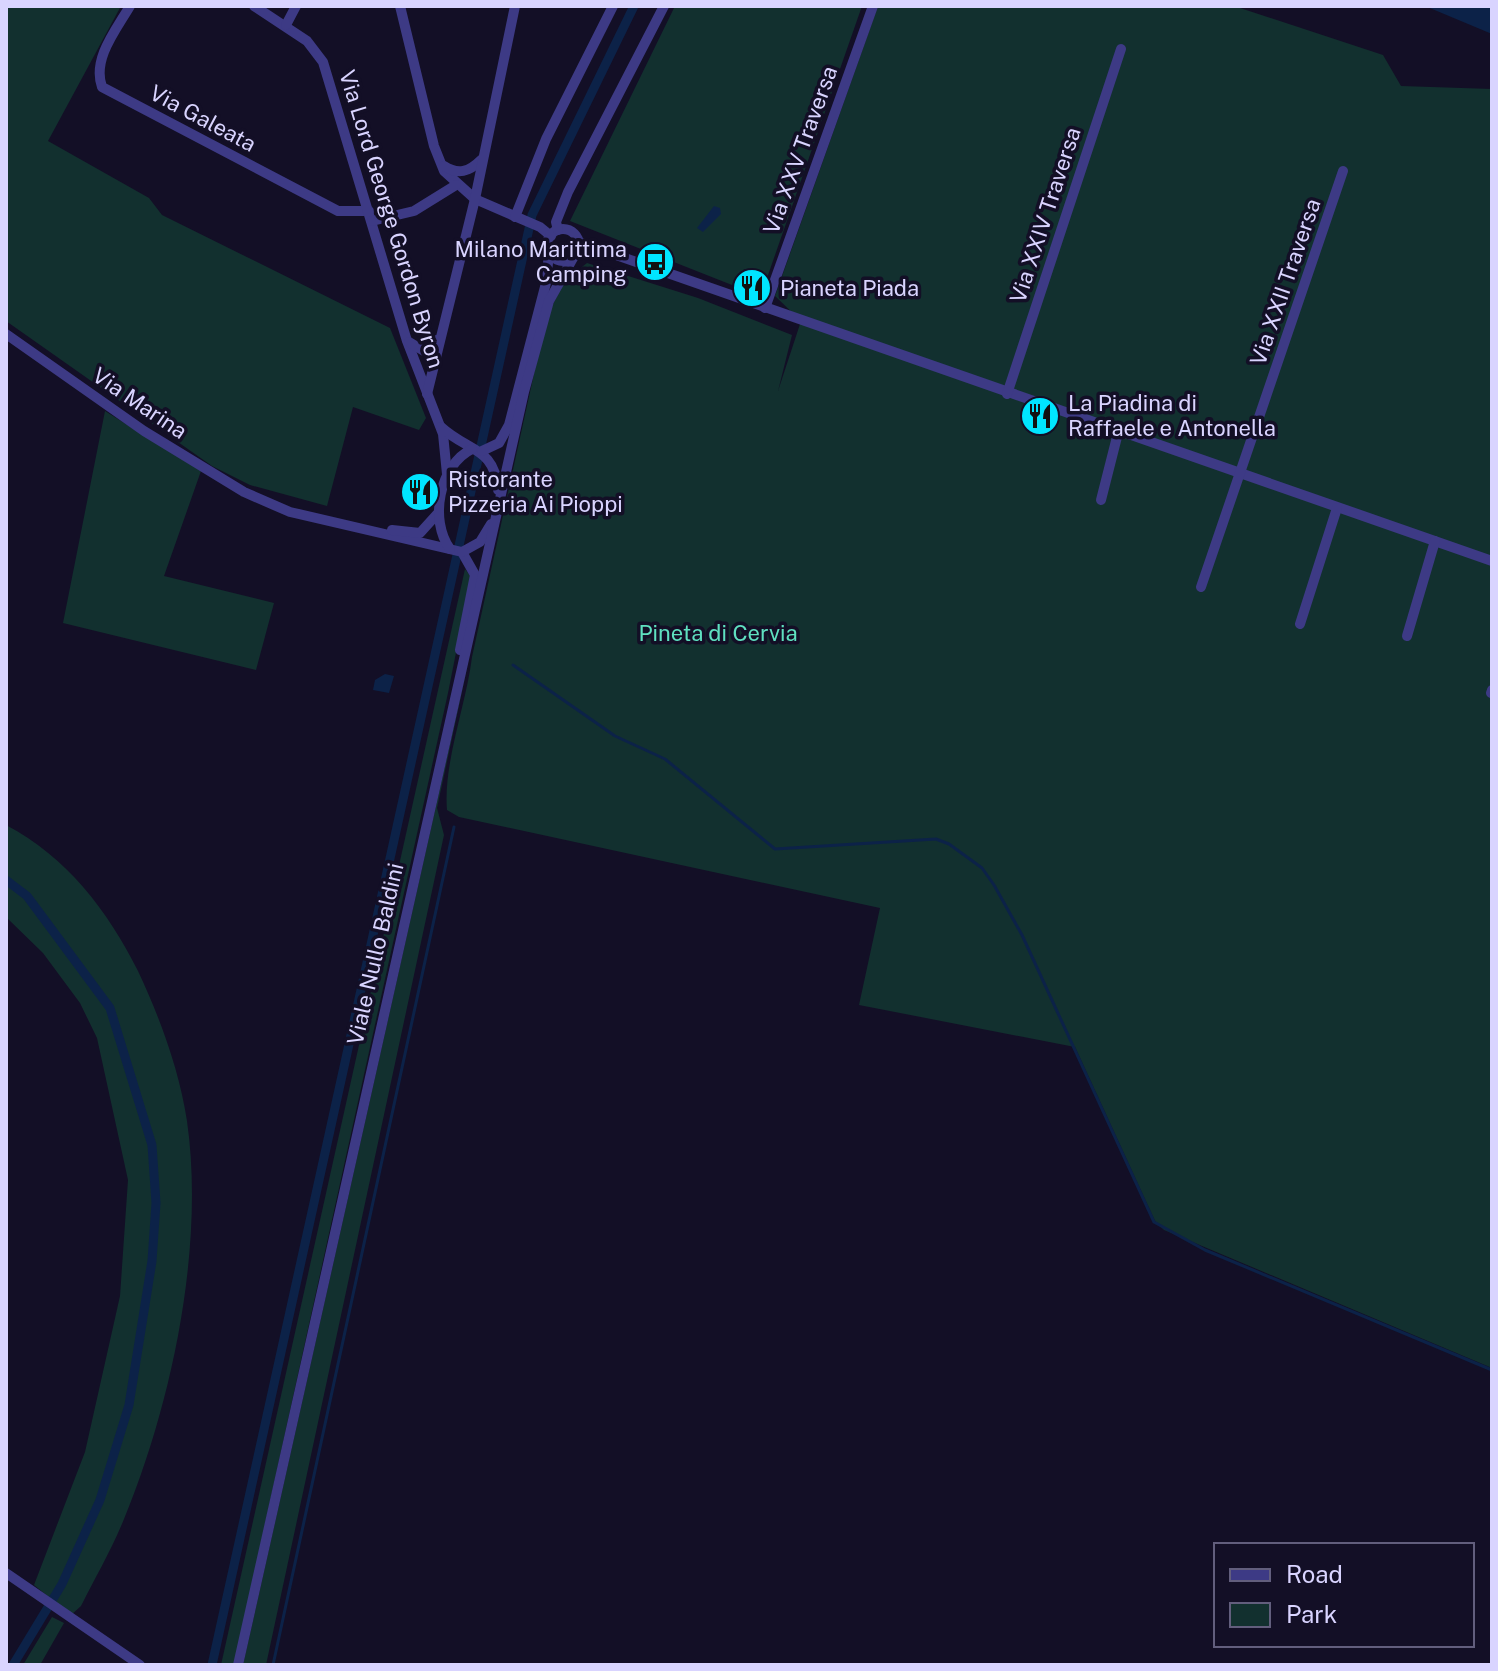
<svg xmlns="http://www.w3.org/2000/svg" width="1498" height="1671" viewBox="0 0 1498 1671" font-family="'Public Sans',sans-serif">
<rect width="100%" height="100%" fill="#130f26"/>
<g fill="#12302f">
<polygon points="6,6 121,6 48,141 149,198 162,215 390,328 426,418 419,430 353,407 327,506 250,485 212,466 6,321"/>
<polygon points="675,6 862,6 767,278 744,269 737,287 570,221"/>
<path d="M878,6H1234L1383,55L1401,86L1492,89V1368L1164,1230L1155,1221L1075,1047L859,1005L880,908L459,817L447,810C443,763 466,706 472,657L546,319L564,281L587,263L698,298L792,335L778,391L801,321L775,296Z"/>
<polygon points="105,411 201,471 164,576 274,603 256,670 63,623"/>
<polygon points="465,569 471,577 448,693 234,1665 221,1665"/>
<polygon points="469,659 437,808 444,835 266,1665 243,1665"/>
<path d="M6,825C67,857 108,911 138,971C160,1018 179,1069 187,1121C205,1246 172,1403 124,1519C112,1549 95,1578 81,1606L71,1615L34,1585L85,1452L120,1296L128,1180L97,1038L80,1003L43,953L6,917Z"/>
<polygon points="52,1617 64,1623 40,1665 23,1665"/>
</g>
<g fill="#0c2248">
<polygon points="1425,6 1492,6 1492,34"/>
<polygon points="714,206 720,208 721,214 703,232 697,228"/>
<polygon points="385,674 394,676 389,693 373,690 375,680"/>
</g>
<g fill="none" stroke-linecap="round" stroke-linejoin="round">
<g stroke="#0c2248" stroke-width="3">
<polyline points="513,665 615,736 665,759 775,849 936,839 949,844 982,868 994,885 1022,935 1154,1222 1205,1250 1492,1370"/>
<polyline points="273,1665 454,827"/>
</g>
<g stroke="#0c2248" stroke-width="9">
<polyline points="6,880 27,896 110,1008 152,1145 156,1203 152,1261 129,1405 100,1500 62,1584 13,1665"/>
<polyline points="212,1665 532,215 634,6"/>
</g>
<g stroke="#3d3a85" stroke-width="10">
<path d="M130,6C116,30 92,59 102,87L338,211H369"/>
<polyline points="254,6 307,41 323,62 407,341 443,434 447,474"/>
<polyline points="400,6 434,146 444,171 475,199 540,227 551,236"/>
<polyline points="286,25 296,6"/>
<path d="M444,166C458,175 469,172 481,160"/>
<polyline points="515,217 546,139 613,6"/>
<polyline points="372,221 414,211 456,185"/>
<circle cx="563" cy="245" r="16"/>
<polyline points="558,230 556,222 568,192 664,6"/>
<polyline points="579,242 1492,561"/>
<polyline points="765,308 873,6"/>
<polyline points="6,334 144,431 244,492 290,512 462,552 475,575 460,650"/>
<polyline points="409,342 424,351 437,340"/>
<polyline points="427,394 475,199 515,6"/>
<polyline points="1007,394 1121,49"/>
<path d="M441,427C468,452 495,447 498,490"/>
<polyline points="482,451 499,443 509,425 546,283 549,253"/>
<polyline points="1101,500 1118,433"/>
<polyline points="392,530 420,533 439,512"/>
<path d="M450,549C429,520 439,465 472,449"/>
<polyline points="462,552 480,542 491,524"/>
<polyline points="1201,587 1343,171"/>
<polyline points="1300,624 1337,508"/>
<polyline points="1407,636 1435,541"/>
<polyline points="1491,693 1492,690"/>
<polyline points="6,1573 140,1665"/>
<polyline points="238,1665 524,392 549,301 573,258"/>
</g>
</g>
<defs>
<symbol id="bus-disc" viewBox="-11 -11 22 22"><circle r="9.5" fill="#00e5ff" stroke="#130f26"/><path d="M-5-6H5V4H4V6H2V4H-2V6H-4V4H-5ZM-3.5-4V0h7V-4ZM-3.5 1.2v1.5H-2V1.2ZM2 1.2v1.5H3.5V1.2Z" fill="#111"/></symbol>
<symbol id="restaurant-disc" viewBox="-11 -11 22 22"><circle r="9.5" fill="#00e5ff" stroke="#130f26"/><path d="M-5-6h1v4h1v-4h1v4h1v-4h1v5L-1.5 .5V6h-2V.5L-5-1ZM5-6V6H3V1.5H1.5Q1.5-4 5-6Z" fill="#111"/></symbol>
</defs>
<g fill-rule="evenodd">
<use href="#bus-disc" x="633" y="240" width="44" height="44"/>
<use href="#restaurant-disc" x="730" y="266" width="44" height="44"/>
<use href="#restaurant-disc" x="1018" y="394" width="44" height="44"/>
<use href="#restaurant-disc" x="398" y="470" width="44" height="44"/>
</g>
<g text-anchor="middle" stroke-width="7" stroke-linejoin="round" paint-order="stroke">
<g font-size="22" fill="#d9d4ff" stroke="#130f26">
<text transform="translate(203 118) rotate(28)" y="8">Via Galeata</text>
<text transform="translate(800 150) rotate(-70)" y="8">Via XXV Traversa</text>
<text transform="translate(1045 215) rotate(-72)" y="8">Via XXIV Traversa</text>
<text transform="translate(392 219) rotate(73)" y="8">Via Lord George Gordon Byron</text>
<text transform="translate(1285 282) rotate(-71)" y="8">Via XXII Traversa</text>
<text transform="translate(140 403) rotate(34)" y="8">Via Marina</text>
<text transform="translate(375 954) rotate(-77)" y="8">Viale Nullo Baldini</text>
</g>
<g font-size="22" fill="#d9d4ff" stroke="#130f26" text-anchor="start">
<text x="627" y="257" text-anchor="end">Milano Marittima<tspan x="627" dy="25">Camping</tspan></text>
<text x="780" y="296">Pianeta Piada</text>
<text x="1068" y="411">La Piadina di<tspan x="1068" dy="25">Raffaele e Antonella</tspan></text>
<text x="448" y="487">Ristorante<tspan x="448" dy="25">Pizzeria Ai Pioppi</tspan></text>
</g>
<g font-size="22" fill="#5fe0c0" stroke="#130f26">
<text x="718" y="641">Pineta di Cervia</text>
</g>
</g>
<rect width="1498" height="1671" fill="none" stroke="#d9d4ff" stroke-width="16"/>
<rect x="1214" y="1543" width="260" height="104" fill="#130f26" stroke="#625e7d" stroke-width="2"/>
<rect x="1230" y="1569" width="40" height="12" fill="#3d3a85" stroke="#625e7d" stroke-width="2"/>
<text x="1286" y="1583" font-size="24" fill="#d9d4ff">Road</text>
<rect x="1230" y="1603" width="40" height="24" fill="#12302f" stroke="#625e7d" stroke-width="2"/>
<text x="1286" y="1623" font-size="24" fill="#d9d4ff">Park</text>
</svg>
